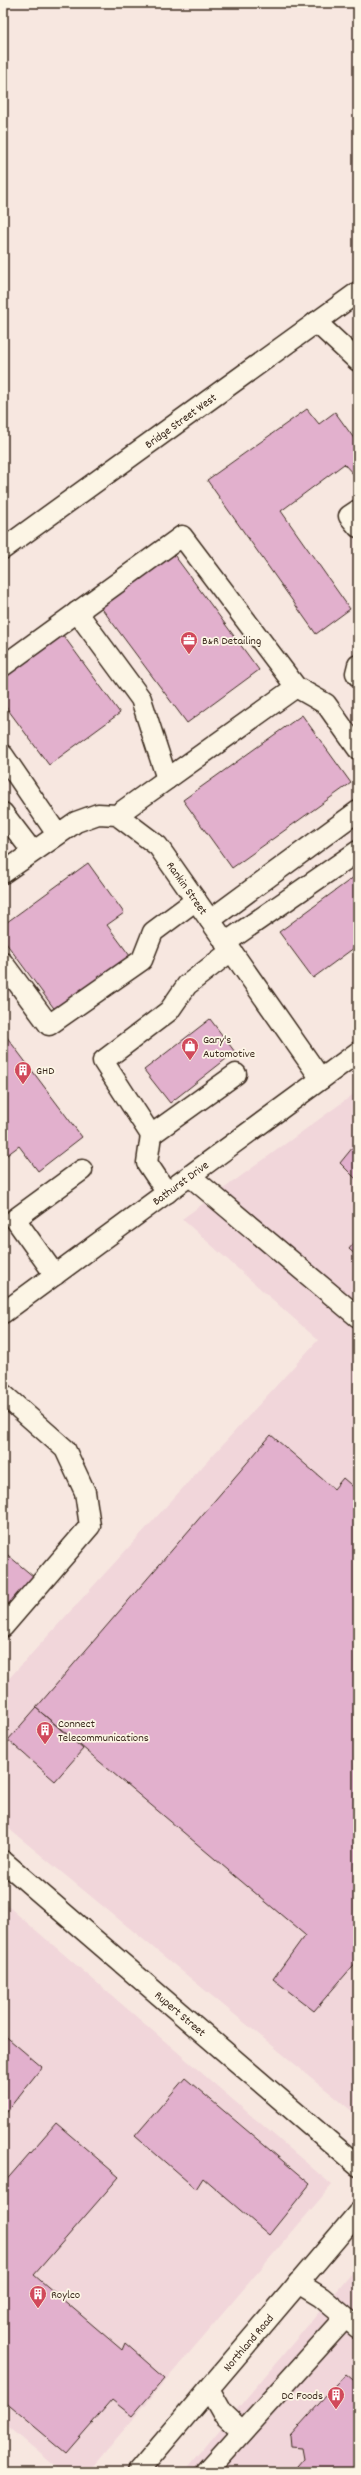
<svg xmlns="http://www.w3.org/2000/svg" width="361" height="2475" viewBox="0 0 361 2475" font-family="Dekko,sans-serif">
<rect width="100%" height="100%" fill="#f7e7e0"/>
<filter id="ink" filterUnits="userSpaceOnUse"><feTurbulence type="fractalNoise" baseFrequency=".025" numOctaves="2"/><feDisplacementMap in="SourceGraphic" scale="8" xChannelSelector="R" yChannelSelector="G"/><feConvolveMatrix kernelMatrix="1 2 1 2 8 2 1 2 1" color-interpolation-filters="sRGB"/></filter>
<g filter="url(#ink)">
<g fill="#f1d6da">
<polygon points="358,1091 358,2116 3,1824 3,1685 318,1340 182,1219"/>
<polygon points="3,1902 332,2185 88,2472 62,2472 3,2422"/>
<polygon points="358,2266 358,2472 184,2472"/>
</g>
<g fill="#e2b0cd" stroke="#3b2a1e">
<polygon points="307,409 319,424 335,412 358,444 358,472 354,475 344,464 281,511 350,609 316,634 207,480"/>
<polygon points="169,548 259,670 187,723 97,602"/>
<polygon points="60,631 120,713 49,765 3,703 3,673"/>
<polygon points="302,715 351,783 232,868 183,800"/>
<polygon points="88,863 124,913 107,925 130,956 56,1011 3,939 3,925"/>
<polygon points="358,874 358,945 313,978 279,932"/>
<polygon points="210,1019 235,1052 170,1103 144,1070"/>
<polygon points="3,1032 82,1137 38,1171 19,1146 3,1158"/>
<polygon points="358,1141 358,1181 340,1163"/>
<polygon points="358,1238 358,1257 349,1249"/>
<polygon points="271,1435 334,1489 343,1478 358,1491 358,1960 314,2011 273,1979 305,1935 36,1708"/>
<polygon points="3,1551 34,1577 3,1613"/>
<polygon points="36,1708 83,1749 55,1781 8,1740"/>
<polygon points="3,2034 42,2067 3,2116"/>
<polygon points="185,2078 310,2184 269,2235 203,2178 196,2189 135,2136"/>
<polygon points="56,2123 119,2177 34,2275 122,2350 125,2343 165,2378 132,2416 112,2400 66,2453 3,2400 3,2184"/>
<polygon points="346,2374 358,2384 358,2472 293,2472 304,2459 302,2448 291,2447 290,2436"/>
</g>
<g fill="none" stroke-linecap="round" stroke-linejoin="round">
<defs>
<g id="minor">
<polyline points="316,322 358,361"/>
<polyline points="358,510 349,516 358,527"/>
<path id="s1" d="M3,549L358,292"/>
<polyline points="77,612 141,699 167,779"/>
<polyline points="358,665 356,673 358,676"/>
<polyline points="3,666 182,536 296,687"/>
<polyline points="3,755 57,834"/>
<polyline points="3,813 32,851"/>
<polyline points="117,815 296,687 326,704 358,749"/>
<path id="s2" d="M3,873L76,822L98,814L117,815L158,846L321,1079"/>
<polyline points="210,920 358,811"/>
<polyline points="225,943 358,851"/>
<polyline points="3,963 49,1025 142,960 153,932 196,900"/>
<polyline points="151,1135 236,1074"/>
<polyline points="190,1176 358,1317"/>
<polyline points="167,1193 147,1163 151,1135 103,1061 169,1011 187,985 231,951"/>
<polyline points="55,1275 15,1219 82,1170"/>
<path id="s3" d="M3,1313L358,1052"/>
<polyline points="3,1394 65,1449 85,1492 90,1526 3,1627"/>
<path id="s4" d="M3,1861L358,2166"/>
<polyline points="298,2283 321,2297 358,2328"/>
<polyline points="209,2389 222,2412 242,2431"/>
<path id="s5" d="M138,2472L358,2213"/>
<polyline points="206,2472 345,2318"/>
</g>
</defs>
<use href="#minor" stroke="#3b2a1e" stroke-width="23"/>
<use href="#minor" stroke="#fcf5e5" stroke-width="20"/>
</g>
</g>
<defs>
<symbol id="office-pin" viewBox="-11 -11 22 30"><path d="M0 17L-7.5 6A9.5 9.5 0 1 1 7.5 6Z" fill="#d1495b" stroke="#fcf5e5"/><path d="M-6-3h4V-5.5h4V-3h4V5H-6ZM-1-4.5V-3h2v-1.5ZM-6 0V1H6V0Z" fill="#fff"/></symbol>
<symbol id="shop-pin" viewBox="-11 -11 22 30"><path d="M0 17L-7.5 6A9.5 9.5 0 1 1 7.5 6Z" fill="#d1495b" stroke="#fcf5e5"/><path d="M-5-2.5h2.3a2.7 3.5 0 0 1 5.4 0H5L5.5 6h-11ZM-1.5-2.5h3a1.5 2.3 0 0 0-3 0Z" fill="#fff"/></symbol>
<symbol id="building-pin" viewBox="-11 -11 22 30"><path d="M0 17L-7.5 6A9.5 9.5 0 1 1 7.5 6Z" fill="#d1495b" stroke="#fcf5e5"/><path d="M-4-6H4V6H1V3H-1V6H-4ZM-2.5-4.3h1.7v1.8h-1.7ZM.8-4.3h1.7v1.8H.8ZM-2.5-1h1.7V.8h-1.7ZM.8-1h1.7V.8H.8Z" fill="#fff"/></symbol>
</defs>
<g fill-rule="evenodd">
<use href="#office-pin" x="179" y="630" width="20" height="27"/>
<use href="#shop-pin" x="180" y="1036" width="20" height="27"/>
<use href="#building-pin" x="13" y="1060" width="20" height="27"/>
<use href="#building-pin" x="35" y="1720" width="20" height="27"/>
<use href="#building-pin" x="28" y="2284" width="20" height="27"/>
<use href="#building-pin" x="326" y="2385" width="20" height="27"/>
</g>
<g text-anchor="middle" stroke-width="3.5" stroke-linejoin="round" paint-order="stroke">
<g font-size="12" fill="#3b2a1e" stroke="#fcf5e5">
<text dy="4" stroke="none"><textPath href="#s1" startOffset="219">Bridge Street West</textPath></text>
<text dy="4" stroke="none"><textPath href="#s2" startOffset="234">Rankin Street</textPath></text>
<text dy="4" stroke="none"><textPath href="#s3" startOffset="220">Bathurst Drive</textPath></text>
<text dy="4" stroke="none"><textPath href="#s4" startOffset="234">Rupert Street</textPath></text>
<text dy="4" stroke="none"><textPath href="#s5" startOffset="170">Northland Road</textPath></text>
</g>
<g font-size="12" fill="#3b2a1e" stroke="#fcf5e5" text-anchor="start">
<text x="202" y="644">B&amp;R Detailing</text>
<text x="203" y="1043">Gary's<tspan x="203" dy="14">Automotive</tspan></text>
<text x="36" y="1074">GHD</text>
<text x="58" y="1727">Connect<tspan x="58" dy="14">Telecommunications</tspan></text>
<text x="51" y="2298">Roylco</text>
<text x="323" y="2399" text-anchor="end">DC Foods</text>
</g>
</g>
<rect width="361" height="2475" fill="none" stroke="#fcf5e5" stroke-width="16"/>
<rect x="8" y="8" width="345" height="2459" fill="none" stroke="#3b2a1e" stroke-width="1.5" filter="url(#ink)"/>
</svg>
